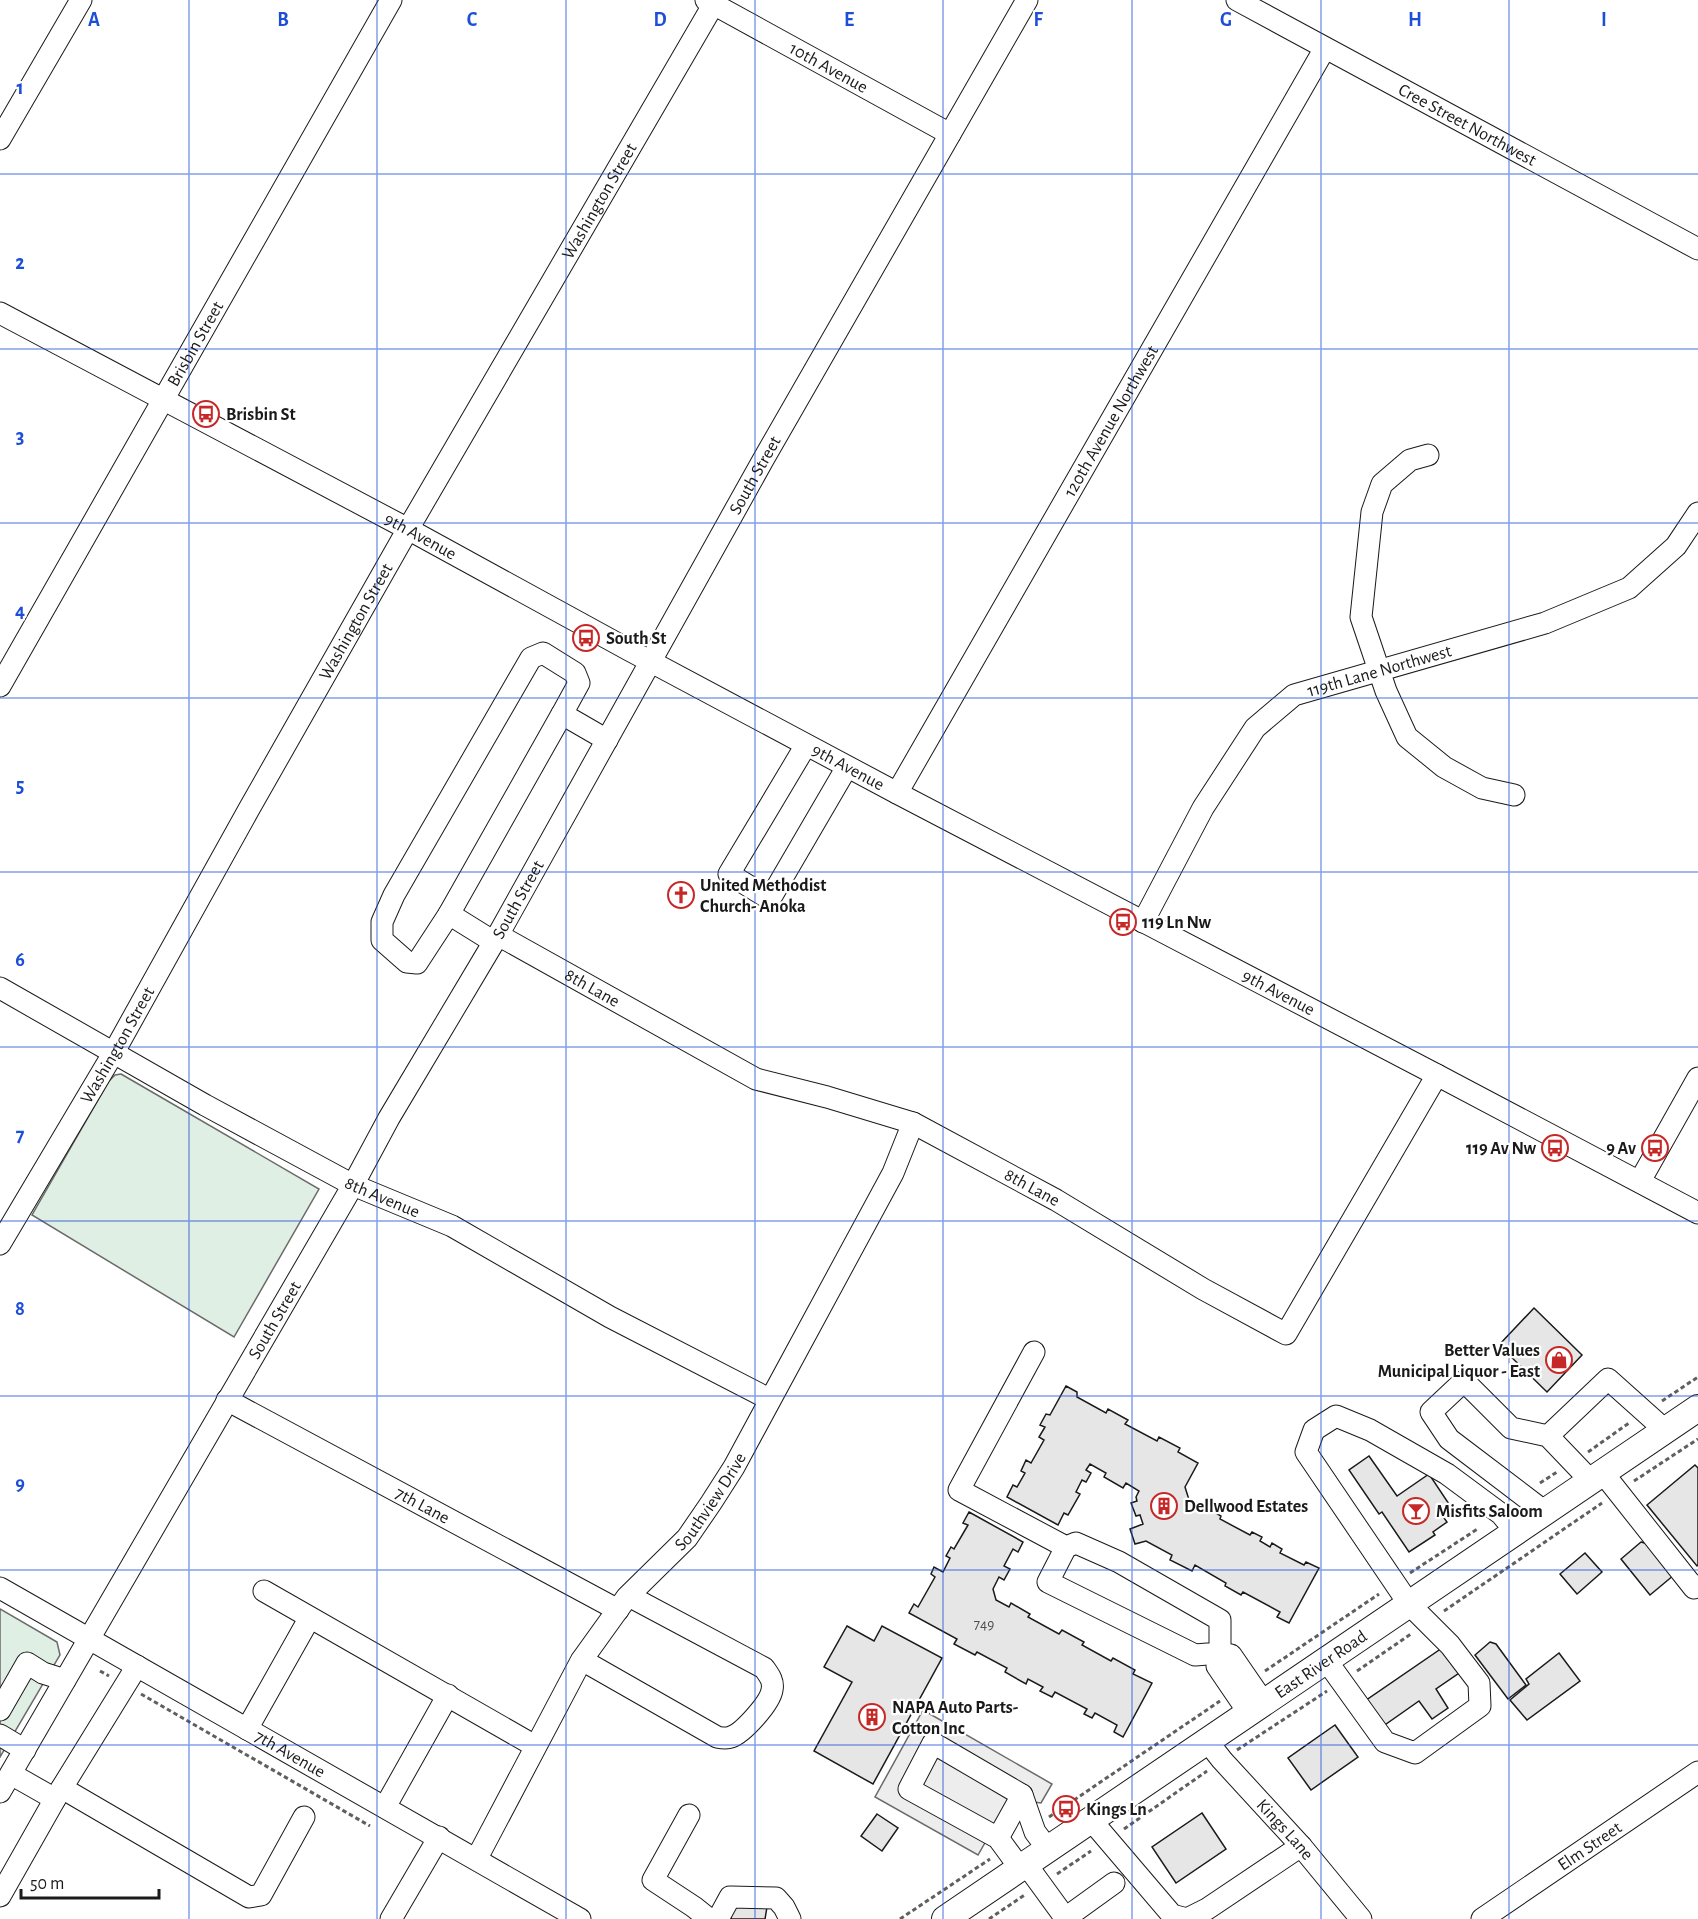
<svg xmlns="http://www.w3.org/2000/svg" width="1698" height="1919" viewBox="0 0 1698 1919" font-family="'Alegreya Sans',sans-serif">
<rect width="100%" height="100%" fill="#fff"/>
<g fill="#e0efe3" stroke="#6a6a6a" stroke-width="1.5">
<polygon points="121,1074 319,1189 234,1337 32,1215 109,1081 115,1075"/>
<polygon points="0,1609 57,1642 60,1655 0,1757"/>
</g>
<polygon fill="#ededed" stroke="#6a6a6a" stroke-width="1.5" points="923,1710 1052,1784 1041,1803 1010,1799 978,1855 875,1797"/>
<g fill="#e6e6e6" stroke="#1a1a1a" stroke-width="1.5">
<polygon points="1534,1308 1582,1355 1547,1392 1499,1345"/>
<polygon points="1066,1386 1077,1392 1077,1397 1106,1413 1108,1409 1128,1420 1125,1424 1157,1441 1159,1437 1180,1448 1178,1452 1198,1463 1185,1487 1190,1503 1198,1508 1200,1504 1221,1516 1220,1519 1250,1535 1252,1532 1262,1537 1260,1541 1270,1547 1272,1543 1282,1549 1280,1553 1304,1565 1306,1562 1319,1568 1289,1623 1277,1617 1280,1612 1243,1592 1241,1595 1225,1586 1226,1583 1195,1565 1192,1571 1170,1560 1172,1555 1146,1541 1135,1544 1130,1529 1143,1524 1140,1515 1136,1516 1131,1503 1137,1501 1136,1497 1139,1491 1126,1483 1123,1488 1104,1477 1106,1473 1090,1464 1086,1470 1091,1473 1086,1482 1082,1480 1076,1492 1080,1494 1068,1515 1064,1513 1058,1525 1007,1497 1013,1485 1017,1487 1025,1473 1021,1471 1026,1460 1031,1463 1044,1440 1039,1437 1045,1427 1040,1425 1046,1414 1050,1415"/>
<polygon points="1369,1456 1397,1496 1429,1474 1449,1504 1439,1511 1447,1522 1433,1532 1435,1535 1409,1552 1382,1512 1379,1514 1349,1470"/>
<polygon points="1695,1465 1698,1468 1698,1565 1697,1566 1647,1505"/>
<polygon points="969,1512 1023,1542 1018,1552 1013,1549 1004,1566 1010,1569 1004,1580 999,1577 993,1589 996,1600 1009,1607 1011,1603 1030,1614 1028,1617 1059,1634 1062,1630 1084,1642 1082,1645 1111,1661 1113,1658 1135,1670 1133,1674 1152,1683 1123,1737 1114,1732 1117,1725 1095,1713 1092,1718 1084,1714 1087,1709 1055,1692 1052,1697 1040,1691 1043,1687 1028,1679 1026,1684 1005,1672 1007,1668 977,1652 975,1655 954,1644 957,1639 909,1613 914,1604 918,1607 935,1577 931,1574 934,1567 943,1572 950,1558 946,1556 951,1547 954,1549 968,1525 963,1523"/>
<polygon points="1641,1542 1648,1544 1674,1575 1650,1595 1621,1559"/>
<polygon points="1585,1553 1602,1572 1577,1594 1560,1574"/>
<polygon points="847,1626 874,1641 882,1626 942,1658 873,1784 814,1751 852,1682 824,1667"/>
<polygon points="1490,1642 1496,1644 1526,1685 1508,1699 1475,1655"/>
<polygon points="1445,1646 1462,1671 1436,1689 1448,1708 1432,1719 1419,1701 1379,1729 1362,1703"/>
<polygon points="1559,1653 1580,1681 1527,1720 1510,1700 1529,1684 1526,1679"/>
<polygon points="1335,1725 1358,1757 1311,1790 1288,1758"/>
<polygon points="1202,1813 1226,1849 1176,1883 1152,1847"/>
<polygon points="877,1814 898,1828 882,1851 861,1836"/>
<polygon points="732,1904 767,1907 765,1919 731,1919"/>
</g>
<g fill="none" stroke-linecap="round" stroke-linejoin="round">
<defs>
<g id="minor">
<path id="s1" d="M706,0L950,134"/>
<path id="s2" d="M1237,0L1698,249"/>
<polyline points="0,139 81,0"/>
<path id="s3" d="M0,313L408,529L629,650L897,793L1437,1075L1698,1213"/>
<polyline points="1428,455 1410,460 1382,484 1372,512 1361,617 1386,691 1407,737 1444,767 1482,788 1514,795"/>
<path id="s4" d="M0,686L391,0"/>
<polyline points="806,745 729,874 770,899 847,767"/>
<path id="s5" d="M897,793L1325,48"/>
<polyline points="449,914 562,714"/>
<path id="s6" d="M1143,922L1203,808L1255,728L1294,695L1545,623L1629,588L1676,546L1698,513"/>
<path id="s7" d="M498,935L756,1079L827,1097L913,1123L1056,1200L1203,1289L1286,1334L1437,1075"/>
<polyline points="494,942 449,914 417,963 407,962 382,940 382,922 394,895 531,658 543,653 575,673 579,683 562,714 607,740"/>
<path id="s8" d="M0,988L205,1105L353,1185L452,1226L610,1317L769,1399"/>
<polyline points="1640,1181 1698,1078"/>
<path id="s9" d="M0,1244L114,1052L249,809L408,529L716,0"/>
<polyline points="1034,1352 959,1490 1066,1547 1048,1582 1195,1655 1220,1653 1220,1620 1119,1562 1076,1543 1066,1547"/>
<path id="s10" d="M227,1400L618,1610"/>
<polyline points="1548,1436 1608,1379 1665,1430"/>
<polyline points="1603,1473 1694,1588 1698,1586"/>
<polyline points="1545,1512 1449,1439 1431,1412 1464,1381 1511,1428 1548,1436 1591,1481"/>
<path id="s11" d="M0,1588L580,1919"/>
<polyline points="264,1591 535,1746"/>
<path d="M582,1660L717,1737C722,1738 726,1739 731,1737C743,1733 770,1703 772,1690C774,1681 769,1675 764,1668L629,1596"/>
<polyline points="1326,1660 1385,1742 1415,1753 1480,1706 1479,1683 1450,1645 1409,1604 1306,1452 1314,1430 1336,1416 1370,1430 1447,1474 1501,1514 1516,1532"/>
<polyline points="0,1710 27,1663 43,1673 65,1680"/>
<polyline points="1249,1713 1217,1666 1220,1653 1231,1655 1264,1703"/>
<polyline points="247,1729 309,1619"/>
<polyline points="0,1735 25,1750"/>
<path id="s12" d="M1207,1741L1222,1760L1301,1846L1361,1919"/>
<polyline points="11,1774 55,1799"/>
<polyline points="62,1788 249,1897 261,1895 304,1817"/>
<path id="s13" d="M0,1792L353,1185L389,1118L498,935L763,460L1027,0"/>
<polyline points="385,1807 448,1695"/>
<polyline points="689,1815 653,1880 694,1907 709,1919"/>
<polyline points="1091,1820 1172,1915 1187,1919 1207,1909 1301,1846"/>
<polyline points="998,1838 1022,1795"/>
<path id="s14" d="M477,1858L581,1661L627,1597L687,1538L711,1503L734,1467L893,1173L913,1123"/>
<polyline points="1026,1864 1066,1919"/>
<polyline points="1020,1868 998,1838 909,1789 933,1743 1022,1795 1035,1832 1048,1849"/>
<polyline points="0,1896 55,1799 137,1666"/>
<polyline points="391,1919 439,1837"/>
<polyline points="718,1919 730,1897 776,1898 784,1907 790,1919"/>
<polyline points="1064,1919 1114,1883"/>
<path id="s15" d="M1482,1919L1698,1772"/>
</g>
<g id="major">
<path id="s16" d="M945,1919L1698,1408"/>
</g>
</defs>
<use href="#minor" stroke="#1a1a1a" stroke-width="23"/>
<use href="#major" stroke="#1a1a1a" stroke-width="28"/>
<g stroke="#5f5f5f" stroke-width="3" stroke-dasharray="4.5 3" stroke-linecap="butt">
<polyline points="1662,1401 1698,1377"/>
<polyline points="1588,1452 1629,1423"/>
<polyline points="1634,1481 1698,1439"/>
<polyline points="1540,1483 1557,1472"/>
<polyline points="1410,1573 1479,1528"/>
<polyline points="1444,1611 1602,1503"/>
<polyline points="100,1671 109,1676"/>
<polyline points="1265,1671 1379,1594"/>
<polyline points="1357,1671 1411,1634"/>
<polyline points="141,1694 370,1826"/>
<polyline points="1237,1750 1327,1691"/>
<polyline points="1049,1817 1220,1701"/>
<polyline points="1124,1829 1207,1771"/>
<polyline points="1057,1874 1091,1851"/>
<polyline points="900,1919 990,1859"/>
<polyline points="989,1919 1026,1894"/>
</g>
<use href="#minor" stroke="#fff" stroke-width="21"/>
<use href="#major" stroke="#fff" stroke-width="26"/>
</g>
<path fill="none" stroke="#1d4ed8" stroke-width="1.5" stroke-opacity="0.55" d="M189,0V1919M377,0V1919M566,0V1919M755,0V1919M943,0V1919M1132,0V1919M1321,0V1919M1509,0V1919M0,174H1698M0,349H1698M0,523H1698M0,698H1698M0,872H1698M0,1047H1698M0,1221H1698M0,1396H1698M0,1570H1698M0,1745H1698"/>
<defs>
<symbol id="bus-ring" viewBox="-11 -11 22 22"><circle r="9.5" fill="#fff" stroke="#c62828" stroke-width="1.5"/><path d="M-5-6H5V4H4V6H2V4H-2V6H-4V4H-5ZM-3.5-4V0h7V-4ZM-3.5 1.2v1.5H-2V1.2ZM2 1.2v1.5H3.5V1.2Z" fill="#c62828"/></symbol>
<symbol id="church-ring" viewBox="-11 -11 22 22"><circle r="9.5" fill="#fff" stroke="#c62828" stroke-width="1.5"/><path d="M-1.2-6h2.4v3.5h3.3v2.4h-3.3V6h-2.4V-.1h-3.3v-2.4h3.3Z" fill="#c62828"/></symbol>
<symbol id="shop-ring" viewBox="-11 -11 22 22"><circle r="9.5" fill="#fff" stroke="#c62828" stroke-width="1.5"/><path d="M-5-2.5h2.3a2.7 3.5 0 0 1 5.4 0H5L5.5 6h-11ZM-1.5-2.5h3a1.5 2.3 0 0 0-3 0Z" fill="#c62828"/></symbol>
<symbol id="building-ring" viewBox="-11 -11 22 22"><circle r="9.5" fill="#fff" stroke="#c62828" stroke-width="1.5"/><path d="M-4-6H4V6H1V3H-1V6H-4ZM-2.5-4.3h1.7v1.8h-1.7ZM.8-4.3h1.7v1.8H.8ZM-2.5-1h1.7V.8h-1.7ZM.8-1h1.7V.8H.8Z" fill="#c62828"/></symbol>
<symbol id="bar-ring" viewBox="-11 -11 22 22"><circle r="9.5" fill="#fff" stroke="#c62828" stroke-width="1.5"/><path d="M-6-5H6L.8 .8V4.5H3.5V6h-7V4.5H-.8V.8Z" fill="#c62828"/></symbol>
</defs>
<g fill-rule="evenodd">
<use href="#bus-ring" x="191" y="399" width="30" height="30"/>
<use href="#bus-ring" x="571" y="623" width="30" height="30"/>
<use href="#church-ring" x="666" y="880" width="30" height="30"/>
<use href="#bus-ring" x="1108" y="907" width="30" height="30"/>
<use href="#bus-ring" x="1540" y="1133" width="30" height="30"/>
<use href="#bus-ring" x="1640" y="1133" width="30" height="30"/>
<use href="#shop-ring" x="1544" y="1345" width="30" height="30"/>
<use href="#building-ring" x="1149" y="1491" width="30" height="30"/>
<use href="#bar-ring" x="1401" y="1496" width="30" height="30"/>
<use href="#building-ring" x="857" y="1702" width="30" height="30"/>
<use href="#bus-ring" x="1051" y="1794" width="30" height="30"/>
</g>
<g text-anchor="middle" stroke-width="4.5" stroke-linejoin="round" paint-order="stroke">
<g font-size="15" fill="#4d4d4d">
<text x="984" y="1629">749</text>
</g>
<g font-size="18" fill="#1a1a1a" stroke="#fff">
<text dy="6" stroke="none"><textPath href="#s1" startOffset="140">10th Avenue</textPath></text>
<text dy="6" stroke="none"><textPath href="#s2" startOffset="262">Cree Street Northwest</textPath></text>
<text dy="6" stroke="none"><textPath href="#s9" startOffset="1203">Washington Street</textPath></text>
<text dy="6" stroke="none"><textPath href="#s4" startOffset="394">Brisbin Street</textPath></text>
<text dy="6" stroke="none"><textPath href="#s5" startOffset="429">120th Avenue Northwest</textPath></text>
<text dy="6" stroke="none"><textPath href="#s13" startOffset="1518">South Street</textPath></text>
<text dy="6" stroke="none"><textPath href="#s3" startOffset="476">9th Avenue</textPath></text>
<text dy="6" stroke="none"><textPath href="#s9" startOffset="717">Washington Street</textPath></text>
<text dy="6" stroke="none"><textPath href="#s6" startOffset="364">119th Lane Northwest</textPath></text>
<text dy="6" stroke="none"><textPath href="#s3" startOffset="962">9th Avenue</textPath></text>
<text dy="6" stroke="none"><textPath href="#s13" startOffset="1032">South Street</textPath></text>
<text dy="6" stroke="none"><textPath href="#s7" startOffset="108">8th Lane</textPath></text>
<text dy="6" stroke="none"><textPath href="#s3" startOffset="1448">9th Avenue</textPath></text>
<text dy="6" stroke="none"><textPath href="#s9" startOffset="231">Washington Street</textPath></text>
<text dy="6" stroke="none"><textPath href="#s7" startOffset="594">8th Lane</textPath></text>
<text dy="6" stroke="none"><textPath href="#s8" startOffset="436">8th Avenue</textPath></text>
<text dy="6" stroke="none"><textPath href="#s13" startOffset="546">South Street</textPath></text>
<text dy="6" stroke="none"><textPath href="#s14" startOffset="429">Southview Drive</textPath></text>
<text dy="6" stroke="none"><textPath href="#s10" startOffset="222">7th Lane</textPath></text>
<text dy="6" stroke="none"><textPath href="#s16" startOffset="454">East River Road</textPath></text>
<text dy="6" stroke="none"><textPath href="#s11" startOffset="334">7th Avenue</textPath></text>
<text dy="6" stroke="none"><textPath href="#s12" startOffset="118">Kings Lane</textPath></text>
<text dy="6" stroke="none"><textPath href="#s15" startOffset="130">Elm Street</textPath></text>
</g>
<g font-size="18" font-weight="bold" fill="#1a1a1a" stroke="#fff" text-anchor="start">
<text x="226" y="420">Brisbin St</text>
<text x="606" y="644">South St</text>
<text x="700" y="891">United Methodist<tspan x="700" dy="21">Church- Anoka</tspan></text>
<text x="1142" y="928">119 Ln Nw</text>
<text x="1536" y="1154" text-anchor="end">119 Av Nw</text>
<text x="1636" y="1154" text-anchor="end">9 Av</text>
<text x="1540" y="1356" text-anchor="end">Better Values<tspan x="1540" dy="21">Municipal Liquor - East</tspan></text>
<text x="1184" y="1512">Dellwood Estates</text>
<text x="1436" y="1517">Misfits Saloom</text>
<text x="892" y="1713">NAPA Auto Parts-<tspan x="892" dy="21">Cotton Inc</tspan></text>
<text x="1086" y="1815">Kings Ln</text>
</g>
</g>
<g font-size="20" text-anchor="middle" font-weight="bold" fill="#1d4ed8" stroke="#fff" stroke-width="4.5" stroke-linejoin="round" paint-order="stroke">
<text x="94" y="26">A</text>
<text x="283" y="26">B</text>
<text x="472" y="26">C</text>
<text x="660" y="26">D</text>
<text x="849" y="26">E</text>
<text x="1038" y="26">F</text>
<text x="1226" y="26">G</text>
<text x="1415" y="26">H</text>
<text x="1604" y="26">I</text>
<text x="20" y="94">1</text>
<text x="20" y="269">2</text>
<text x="20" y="443">3</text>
<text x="20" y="617">4</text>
<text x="20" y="792">5</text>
<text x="20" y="966">6</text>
<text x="20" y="1141">7</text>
<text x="20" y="1315">8</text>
<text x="20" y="1490">9</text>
</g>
<path d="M21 1889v9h138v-9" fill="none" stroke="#1a1a1a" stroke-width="3"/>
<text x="30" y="1889" font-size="18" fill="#1a1a1a" stroke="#ffffff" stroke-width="4.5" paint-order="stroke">50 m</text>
</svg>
